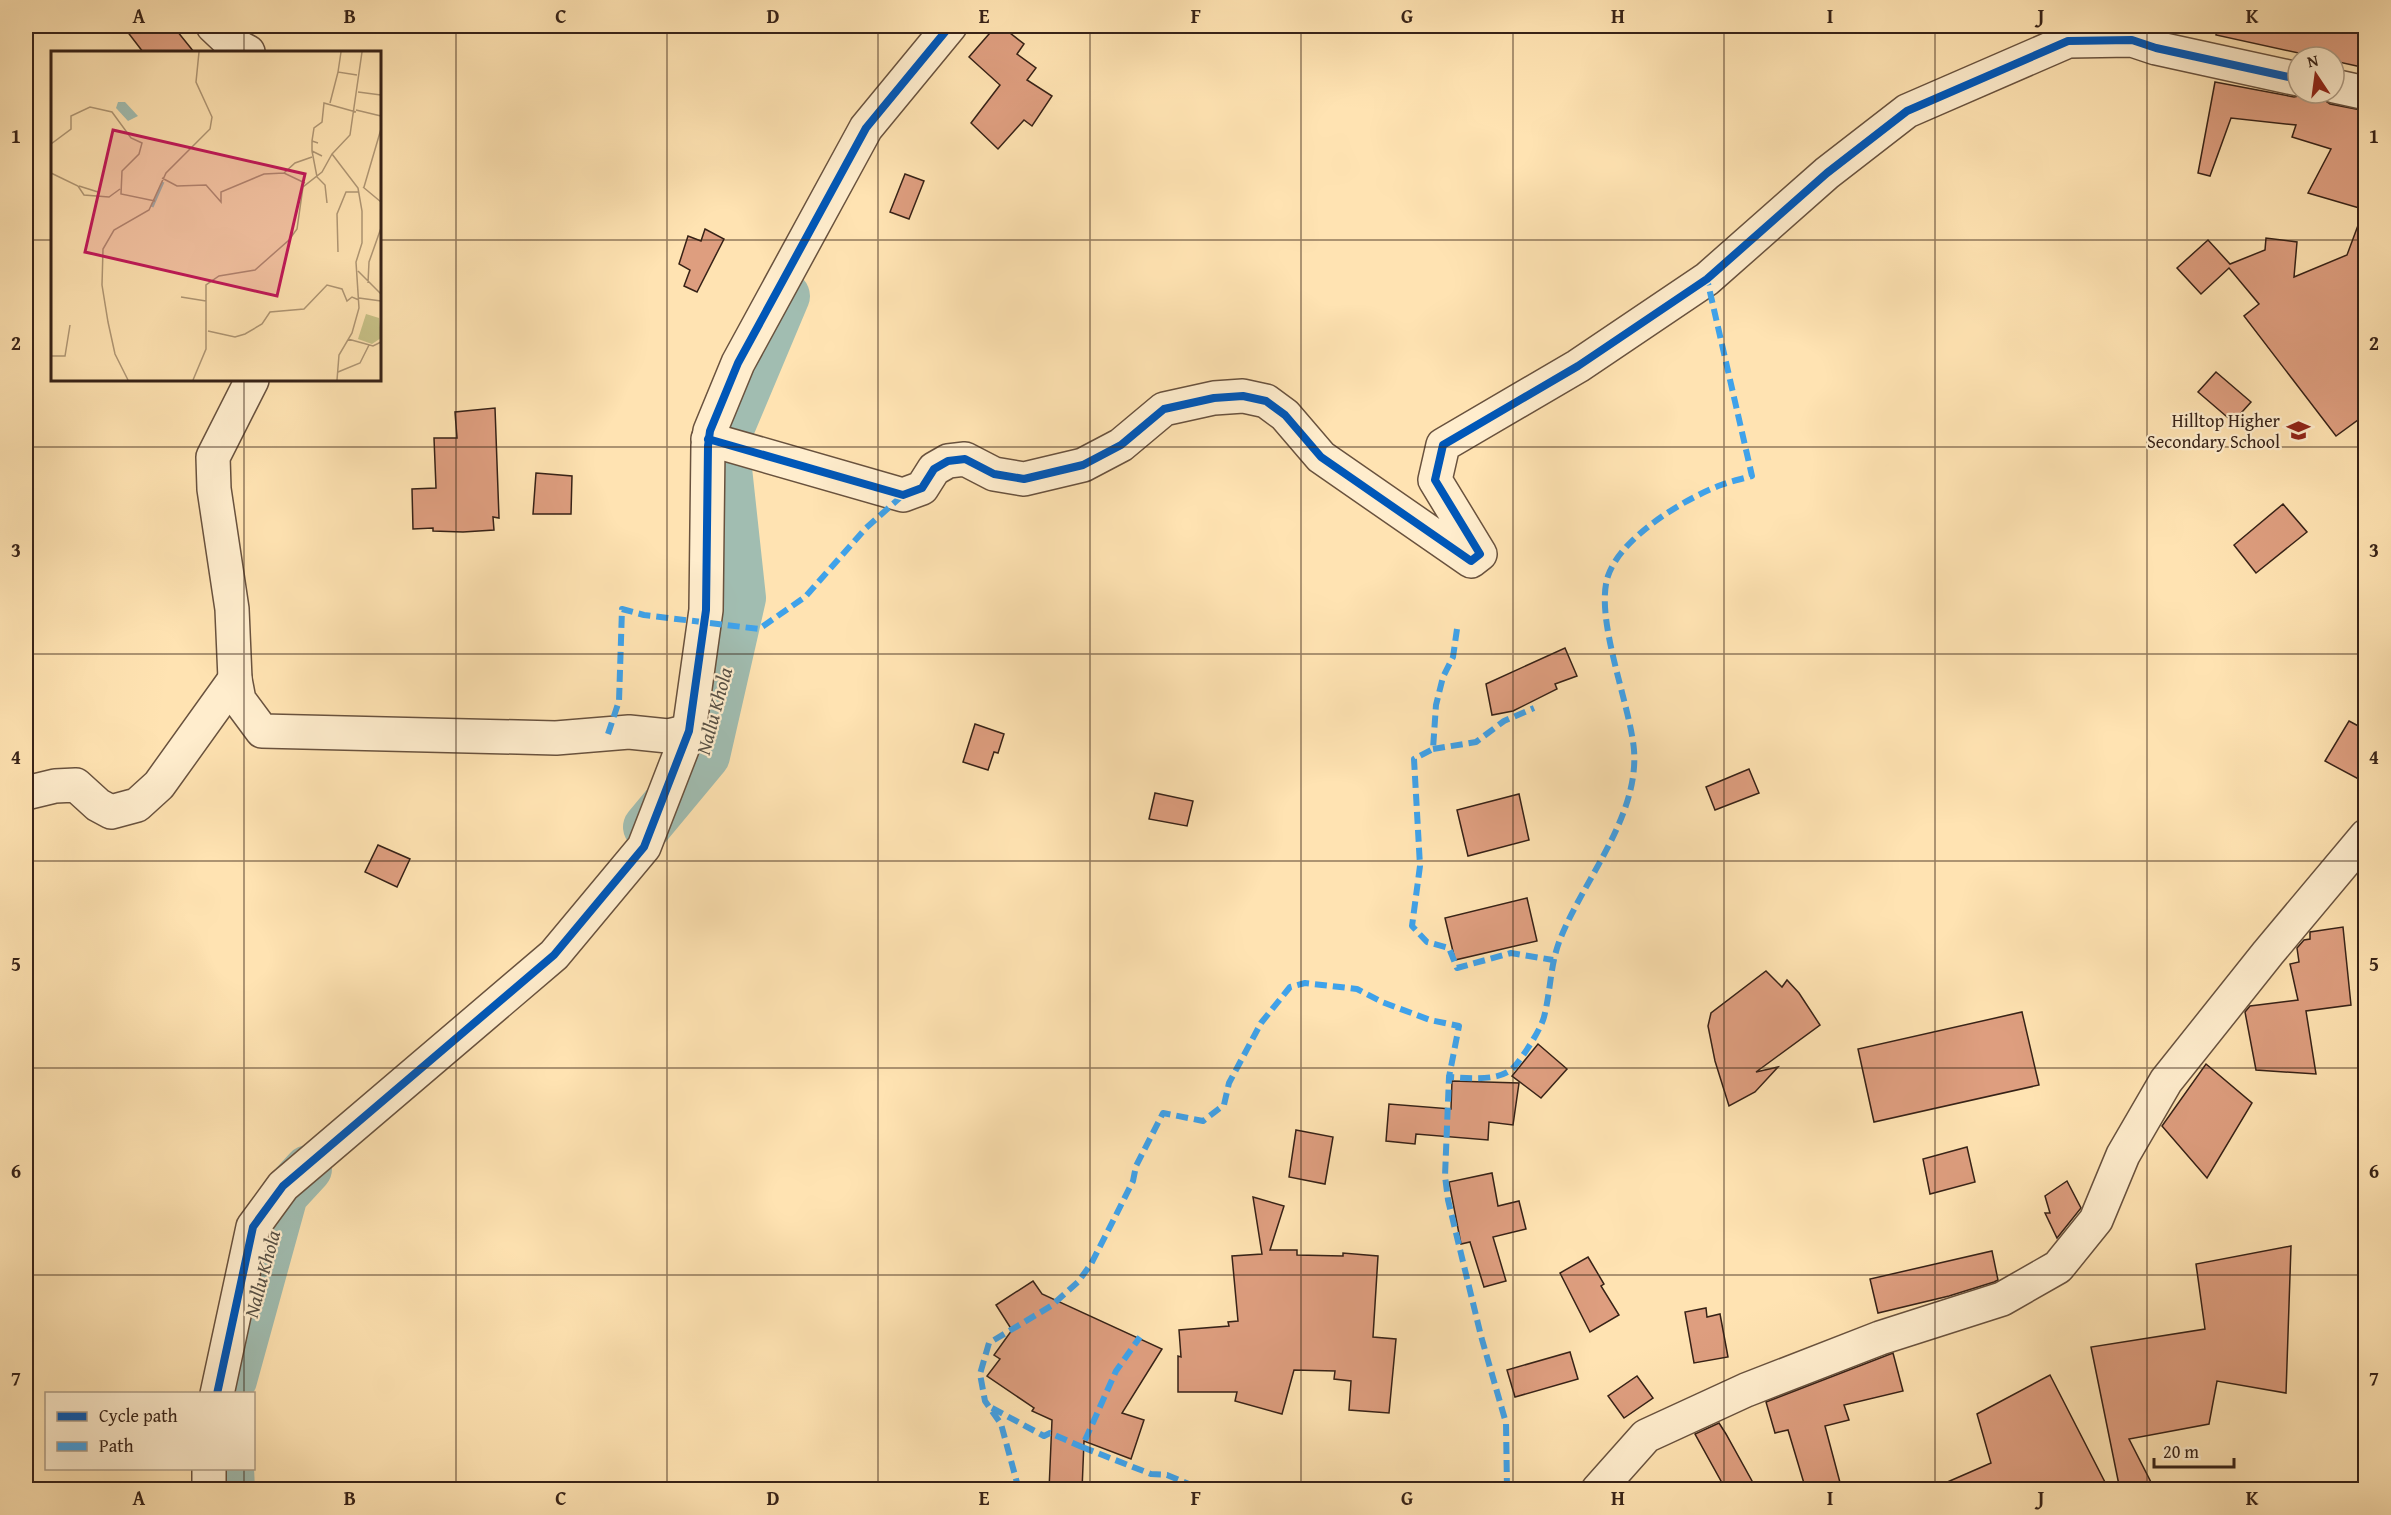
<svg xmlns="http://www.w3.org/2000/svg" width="2391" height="1515" viewBox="0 0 2391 1515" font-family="'Gentium Book Plus',serif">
<rect width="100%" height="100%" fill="#ffe3b2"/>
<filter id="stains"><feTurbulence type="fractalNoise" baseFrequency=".00333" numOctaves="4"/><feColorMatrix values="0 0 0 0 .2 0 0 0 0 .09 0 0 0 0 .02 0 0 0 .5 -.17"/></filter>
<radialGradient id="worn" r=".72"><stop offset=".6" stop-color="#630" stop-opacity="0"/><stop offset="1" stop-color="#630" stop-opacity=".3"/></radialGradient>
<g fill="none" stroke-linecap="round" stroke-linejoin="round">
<g stroke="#a1bdb1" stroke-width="48">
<polyline points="647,827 706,756 742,598 725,441 786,296"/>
<polyline points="233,1380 284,1195 308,1169"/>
<polyline points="230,1468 231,1490"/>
</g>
</g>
<g fill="#de9e7f" stroke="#372217" stroke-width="1.5">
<polygon points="123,26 173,26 194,52 143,52"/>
<polygon points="996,26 1001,26 1024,44 1017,54 1036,68 1027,80 1052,96 1032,126 1024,120 998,149 971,123 1000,85 969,57"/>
<polygon points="2217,26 2366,26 2366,68 2334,61 2334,57 2317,57 2216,35"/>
<polygon points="2215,82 2294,97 2308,94 2319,96 2330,104 2366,111 2366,210 2308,193 2331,149 2292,137 2296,125 2231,118 2210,176 2198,173"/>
<polygon points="905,174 924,181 909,219 890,212"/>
<polygon points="2363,212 2366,212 2366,414 2336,436 2244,316 2259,304 2229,268 2201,294 2177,268 2208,240 2230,264 2265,250 2266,238 2297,242 2294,277 2347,255"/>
<polygon points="705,229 724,239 697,292 684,286 690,270 679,264 688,236 701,241"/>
<polygon points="2216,372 2251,402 2233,422 2198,392"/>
<polygon points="495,408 499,518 493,517 494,530 463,532 433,531 433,528 413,529 412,489 436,488 434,438 457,438 455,412"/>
<polygon points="536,473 572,476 571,514 533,514"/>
<polygon points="2283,504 2307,532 2256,573 2234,545"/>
<polygon points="1565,648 1577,676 1555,684 1557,689 1513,711 1492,715 1486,684"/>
<polygon points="2349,721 2366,730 2366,783 2325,761"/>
<polygon points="975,724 1004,734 998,753 994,752 988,770 963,762"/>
<polygon points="1749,769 1759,793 1715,810 1706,787"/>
<polygon points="1155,793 1193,801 1187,826 1149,819"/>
<polygon points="1519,794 1529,840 1468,856 1457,810"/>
<polygon points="378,845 410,859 397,887 365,872"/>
<polygon points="1527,898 1537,941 1455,960 1445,918"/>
<polygon points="2343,927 2351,1005 2306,1011 2316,1074 2256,1070 2245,1012 2250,1006 2298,1000 2290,964 2299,962 2297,948 2304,940 2310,939 2310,932"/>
<polygon points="1766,971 1782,987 1787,980 1799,993 1820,1025 1756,1072 1778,1067 1755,1092 1729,1106 1715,1061 1708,1026 1711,1013"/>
<polygon points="2022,1012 2039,1085 1874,1122 1858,1049"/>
<polygon points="1538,1044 1567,1069 1541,1098 1512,1076"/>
<polygon points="2206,1064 2252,1103 2207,1178 2162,1126"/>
<polygon points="1452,1081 1519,1083 1513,1125 1489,1122 1488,1140 1416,1134 1415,1144 1386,1141 1389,1104 1451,1109"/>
<polygon points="1296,1130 1333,1137 1325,1184 1289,1177"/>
<polygon points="1967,1147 1975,1182 1930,1194 1923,1159"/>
<polygon points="1492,1173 1498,1206 1519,1201 1526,1229 1493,1237 1506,1281 1484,1287 1470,1242 1461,1244 1449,1182"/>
<polygon points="2067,1181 2081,1208 2057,1238 2045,1213 2050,1213 2045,1196"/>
<polygon points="1253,1197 1284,1206 1270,1250 1297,1250 1297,1255 1343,1256 1343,1253 1378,1256 1373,1337 1396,1339 1389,1413 1349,1410 1351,1381 1334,1379 1335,1371 1294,1370 1282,1414 1235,1401 1237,1392 1178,1392 1178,1356 1181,1357 1179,1330 1229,1326 1228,1322 1238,1321 1232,1256 1262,1254"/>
<polygon points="2291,1246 2286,1393 2217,1381 2209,1424 2129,1439 2155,1490 2120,1490 2091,1347 2205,1329 2196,1264"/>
<polygon points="1992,1251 1998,1280 1994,1282 1949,1296 1878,1313 1870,1279"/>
<polygon points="1588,1257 1604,1284 1601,1286 1619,1315 1590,1332 1560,1273"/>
<polygon points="1033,1281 1042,1294 1162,1349 1122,1413 1144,1420 1131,1459 1084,1441 1082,1490 1049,1490 1052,1420 1032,1411 1034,1408 987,1376 1000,1359 994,1355 1012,1330 996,1305"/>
<polygon points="1706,1308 1707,1317 1720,1314 1728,1357 1694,1363 1685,1312"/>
<polygon points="1570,1352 1578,1379 1515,1397 1507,1370"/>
<polygon points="1893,1353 1903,1391 1844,1405 1849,1420 1825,1426 1842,1490 1806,1490 1788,1430 1775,1433 1766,1402"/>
<polygon points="2050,1375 2109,1490 1929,1490 1991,1463 1977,1414"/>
<polygon points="1637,1376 1653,1398 1624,1418 1608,1396"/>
<polygon points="1719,1423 1726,1434 1757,1490 1726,1490 1695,1434"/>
</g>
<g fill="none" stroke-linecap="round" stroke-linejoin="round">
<defs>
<g id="minor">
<polyline points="213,26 231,43 248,52"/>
<polyline points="2334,86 2366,93"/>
<polyline points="252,380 213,457 214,489 232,609 235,679 239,700 262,731 556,738 629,732 668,736 689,731"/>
<polyline points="708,439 903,495 922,488 934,469 948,461 965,459 994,474 1024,479 1083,465 1121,445 1164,409 1214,398 1243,396 1266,401 1285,415 1321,457 1471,561 1480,554 1435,480 1443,445 1578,366 1707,279 1827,173 1907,111 2068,41 2132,40 2156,48 2298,79"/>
<polyline points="26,793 55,786 76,785 98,805 111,812 137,805 159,785 235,679"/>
<polyline points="217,1394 253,1227 283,1186 554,955 644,847 689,731 706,610 708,446 710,431 738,363 866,128 950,26"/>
<polyline points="209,1468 209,1490"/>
<polyline points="1598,1490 1646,1436 1746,1390 1880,1338 2002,1299 2058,1267 2096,1220 2123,1155 2166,1081 2268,953 2366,836"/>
</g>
</defs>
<use href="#minor" stroke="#69523e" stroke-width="36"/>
<use href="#minor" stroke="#ffedcd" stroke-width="33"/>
<g stroke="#3fa2ea" stroke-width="6" stroke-dasharray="12 6" stroke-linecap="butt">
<polyline points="1457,629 1453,657 1443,677 1436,705 1433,749 1414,759 1420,866 1412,926 1427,942 1449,948 1457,968 1511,953 1553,960"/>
<polyline points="608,734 619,701 622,609 644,615 759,629 805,597 866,528 903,495"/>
<polyline points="1433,749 1476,742 1504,721 1534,708"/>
<polyline points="992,1408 1044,1436 1050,1433 1082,1447 1116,1371 1140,1337"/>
<polyline points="1082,1447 1151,1474 1167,1475 1203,1490"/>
<polyline points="1019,1490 1001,1424 985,1401 980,1374 989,1343 1051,1306 1078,1282 1091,1264 1116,1215 1133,1181 1136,1166 1163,1113 1203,1121 1224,1105 1229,1083 1261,1023 1290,987 1305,983 1357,989 1382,1002 1430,1020 1459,1026 1449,1077"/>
<path d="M1507,1490L1506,1423L1481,1336L1448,1200L1445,1176L1449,1077C1467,1078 1501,1082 1514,1067C1523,1057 1541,1029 1544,1017C1551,990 1550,963 1561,937C1585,878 1639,816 1634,750C1630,704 1594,618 1608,576C1621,537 1684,499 1721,485C1731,481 1742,479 1752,476L1707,279"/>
</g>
<defs>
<g id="cycleway">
<polyline points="708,439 903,495 922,488 934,469 948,461 965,459 994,474 1024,479 1083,465 1121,445 1164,409 1214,398 1243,396 1266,401 1285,415 1321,457 1471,561 1480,554 1435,480 1443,445 1578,366 1707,279 1827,173 1907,111 2068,41 2132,40 2156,48 2298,79"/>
<polyline points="217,1394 253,1227 283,1186 554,955 644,847 689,731 706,610 708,446 710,431 738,363 866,128 950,26"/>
</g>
</defs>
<use href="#cycleway" stroke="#ffedcd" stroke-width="11"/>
<use href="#cycleway" stroke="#0057b8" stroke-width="8"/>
</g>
<path fill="none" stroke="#372217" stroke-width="1.5" stroke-opacity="0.55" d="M244,26V52M456,26V1490M667,26V1490M878,26V1490M1090,26V1490M1301,26V1490M1513,26V1490M1724,26V1490M1935,26V1490M2147,26V1490M26,240H52M380,240H2366M244,380V1394M26,447H2366M26,654H2366M26,861H2366M26,1068H2366M26,1275H2366M244,1468V1490"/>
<defs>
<symbol id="school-bare" viewBox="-9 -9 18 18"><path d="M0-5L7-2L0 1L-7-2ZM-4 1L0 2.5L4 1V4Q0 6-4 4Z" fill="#8f2418" stroke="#ffedcd" stroke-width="2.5" paint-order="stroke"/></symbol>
</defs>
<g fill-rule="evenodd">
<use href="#school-bare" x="2282" y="414" width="33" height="33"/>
</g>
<g text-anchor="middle" stroke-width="4.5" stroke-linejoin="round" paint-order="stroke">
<g font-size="18" fill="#372217" stroke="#ffedcd" text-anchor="end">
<text x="2280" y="427">Hilltop Higher<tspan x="2280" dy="21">Secondary School</tspan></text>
</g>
<g font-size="20" font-style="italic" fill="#575045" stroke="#ffedcd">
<text transform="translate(714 711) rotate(-75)" y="7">Nallu Khola</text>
<text transform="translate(262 1274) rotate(-75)" y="7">Nallu Khola</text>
</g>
</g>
<g transform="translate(51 51)">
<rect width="330" height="330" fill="#ffe3b2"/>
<path d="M315,263L328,267L330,287L321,293L307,288Z" fill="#c7c187"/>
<path d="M67,51H74L87,65L77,70L65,57Z" fill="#a1bdb1"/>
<path fill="none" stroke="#a1bdb1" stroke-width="3" d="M101,156L112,131"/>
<path fill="none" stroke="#af9674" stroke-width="1.5" d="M287,21L290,1M307,41L330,44M279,52L287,21L306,24M305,59L330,65M261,90V100L271,105M267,92L261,90L263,77L271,71L273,52L305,61M0,93L20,78V65L39,56L61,61L80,87L91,92L88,103L71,120L70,143L104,150M261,100L266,126L274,134L276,152M0,122L27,135L33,144L58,146L69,138M233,122L244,112L261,106M111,127L126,135L155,134L170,151V141L213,123L233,122L254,132M28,135L47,141M312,136L330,151M313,136L330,78M287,201L286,163L295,141H308M307,220L330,243M317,232L318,211L330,177M130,246L155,250M308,247L330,250M330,251V278M157,280L184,286L194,283L211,273L219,261L253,258L276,234L291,238L296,250L301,246L308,249M297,288L322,295L330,291M0,305H14L19,274M287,321L309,312L318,294M77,329L64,303L57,271L51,234L52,198L63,179L98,159L115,122L159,78L161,66L145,31L148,1M142,329L155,298V234L168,225L204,219L238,189L246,178L252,136L271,121L281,103M286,329L288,304L301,282L308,257L305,211L311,192V160L307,137L281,103L299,84L311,1"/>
<path fill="#c2185b" fill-opacity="0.15" stroke="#c2185b" stroke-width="3" d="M62,79L254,123L226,245L34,201Z"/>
<rect width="330" height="330" fill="none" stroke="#372217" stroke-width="3"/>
</g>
<rect width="2391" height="1515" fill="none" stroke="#ffe3b2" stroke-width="66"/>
<rect x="45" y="1392" width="210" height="78" fill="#ffedcd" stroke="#af9c84" stroke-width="1.5"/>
<rect x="57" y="1412" width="30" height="9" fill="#0057b8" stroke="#af9c84" stroke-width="1.5"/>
<text x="99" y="1422" font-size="18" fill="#372217">Cycle path</text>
<rect x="57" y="1442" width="30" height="9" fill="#3fa2ea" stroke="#af9c84" stroke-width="1.5"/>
<text x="99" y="1452" font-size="18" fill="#372217">Path</text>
<g transform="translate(2316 75) rotate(347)"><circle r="28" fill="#ffedcd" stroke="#af9c84" stroke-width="1.5"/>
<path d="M0-4.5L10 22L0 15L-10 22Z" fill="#8f2418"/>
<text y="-9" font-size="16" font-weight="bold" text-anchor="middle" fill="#372217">N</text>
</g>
<path d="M2154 1458v9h80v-9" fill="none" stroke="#372217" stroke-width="3"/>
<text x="2163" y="1458" font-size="18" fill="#372217" stroke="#ffedcd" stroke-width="4.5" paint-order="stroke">20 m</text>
<rect x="33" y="33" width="2325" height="1449" fill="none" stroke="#372217" stroke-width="2"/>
<g font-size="20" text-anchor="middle" font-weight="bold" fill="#372217">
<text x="139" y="23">A</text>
<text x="350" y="23">B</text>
<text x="561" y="23">C</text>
<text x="773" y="23">D</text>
<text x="984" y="23">E</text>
<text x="1196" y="23">F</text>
<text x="1407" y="23">G</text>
<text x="1618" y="23">H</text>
<text x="1830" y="23">I</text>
<text x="2041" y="23">J</text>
<text x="2252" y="23">K</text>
<text x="16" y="143">1</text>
<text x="2374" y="143">1</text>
<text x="16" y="350">2</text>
<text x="2374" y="350">2</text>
<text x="16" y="557">3</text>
<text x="2374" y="557">3</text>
<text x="16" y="764">4</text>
<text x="2374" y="764">4</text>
<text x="16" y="971">5</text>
<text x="2374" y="971">5</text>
<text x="16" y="1178">6</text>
<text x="2374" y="1178">6</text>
<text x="16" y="1385">7</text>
<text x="2374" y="1385">7</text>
<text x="139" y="1505">A</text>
<text x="350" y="1505">B</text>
<text x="561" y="1505">C</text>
<text x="773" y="1505">D</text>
<text x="984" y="1505">E</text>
<text x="1196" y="1505">F</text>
<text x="1407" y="1505">G</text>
<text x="1618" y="1505">H</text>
<text x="1830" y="1505">I</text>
<text x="2041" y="1505">J</text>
<text x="2252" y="1505">K</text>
</g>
<rect width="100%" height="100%" filter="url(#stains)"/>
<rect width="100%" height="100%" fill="url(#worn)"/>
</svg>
